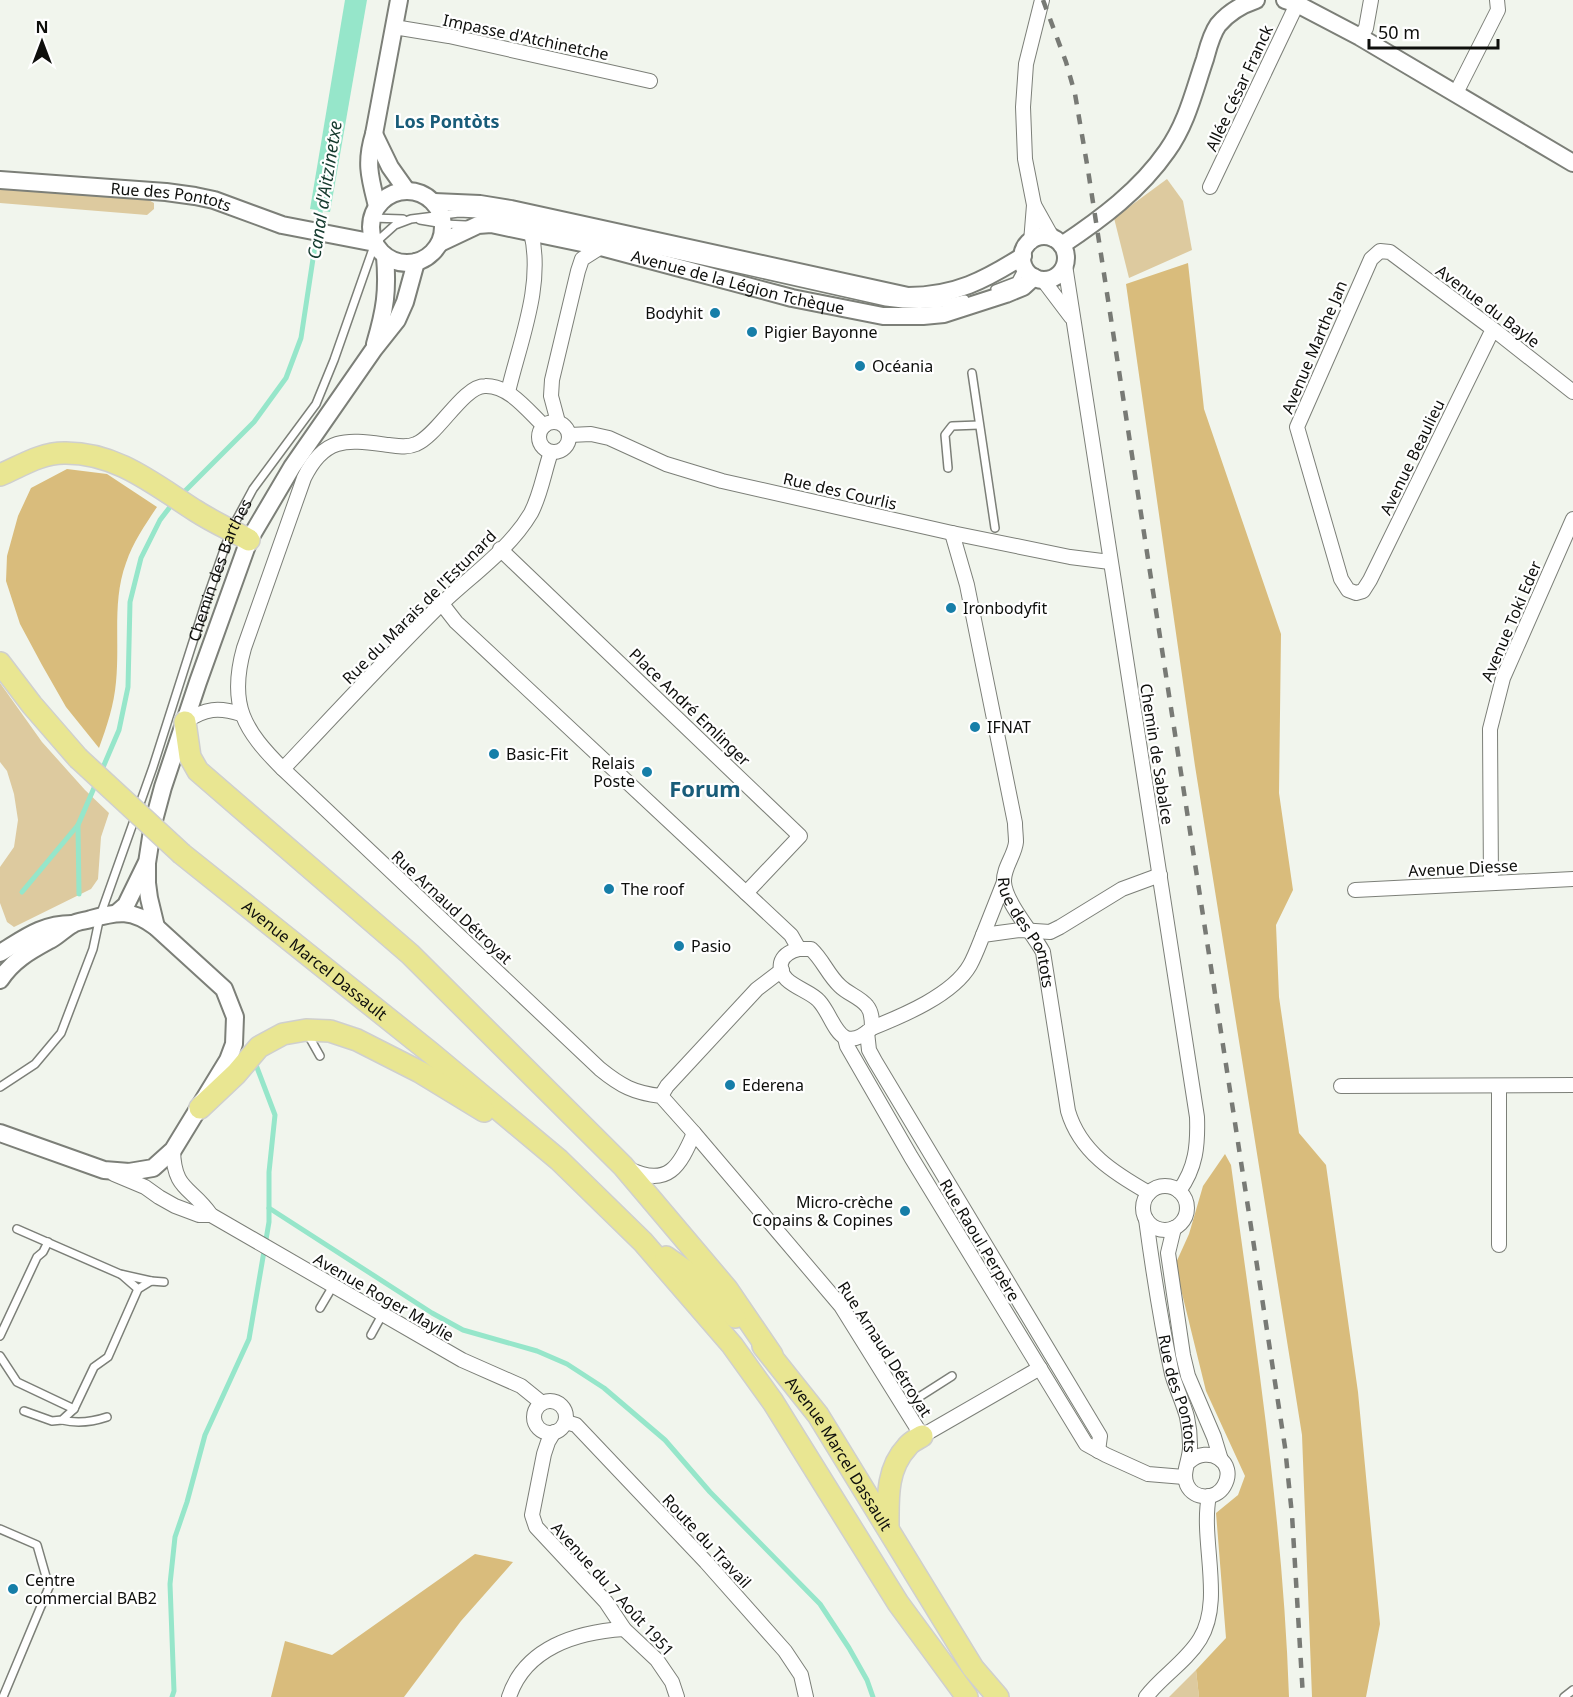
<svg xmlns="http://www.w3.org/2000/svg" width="1573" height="1697" viewBox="0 0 1573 1697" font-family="'Noto Sans',sans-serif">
<rect width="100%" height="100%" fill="#f1f5ed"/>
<g fill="#ddca9f">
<polygon points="1167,179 1183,201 1192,250 1129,278 1114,218"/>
<polygon points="0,189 147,199 154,203 154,209 147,215 0,203"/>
<polygon points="0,683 42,742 85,790 109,813 101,837 98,879 91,889 14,927 7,922 0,903 0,867 14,847 18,820 14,794 7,771 0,762"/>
<polygon points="1196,1670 1199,1697 1169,1697"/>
</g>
<g fill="#d9bc7c">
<polygon points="1188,263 1204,409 1281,634 1279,793 1293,890 1276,925 1279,997 1299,1133 1326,1165 1358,1392 1380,1624 1366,1697 1312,1697 1302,1435 1195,766 1126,284"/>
<path d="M67,469L107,474L157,507C145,525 133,542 126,563C112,601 120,642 116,682C114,705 107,726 99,748L66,707L42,665L20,624L6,581L7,556L18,516L31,488Z"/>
<path d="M1225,1154L1231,1165C1255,1342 1283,1518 1289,1697H1199L1196,1670L1226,1638L1216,1513L1238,1495L1245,1476L1206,1391L1175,1265L1189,1234L1203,1186Z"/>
<polygon points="475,1554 513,1562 461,1621 404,1697 271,1697 285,1641 332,1655"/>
</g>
<polygon fill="#96e6ca" points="345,0 367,0 330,212 310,209"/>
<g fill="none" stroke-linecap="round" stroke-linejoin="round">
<g stroke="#96e6ca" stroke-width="5">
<polyline points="180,496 254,422 286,378 301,338 321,206"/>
<polyline points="101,772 119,730 128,687 130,602 141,558 160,520 173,503"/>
<polyline points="22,892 78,825"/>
<polyline points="79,894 78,825 97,781"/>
<polyline points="269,1208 432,1313 463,1330 537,1351 567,1364 604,1388 665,1440 710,1492 820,1604 849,1648 867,1680 873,1697"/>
<polyline points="172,1697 174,1691 170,1584 175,1537 187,1502 205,1435 249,1339 269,1222 269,1172 275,1115 256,1065"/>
</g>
<defs>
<g id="service">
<polyline points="372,218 403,219"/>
<polyline points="420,220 444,224 466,225"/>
<polyline points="995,289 1016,281 1024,266"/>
<polyline points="972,373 995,528"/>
<polyline points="948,468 945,435 952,426 979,425"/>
<polyline points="307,1033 320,1056"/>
<path id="s1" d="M0,1087L35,1064L61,1033L93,949L100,916L153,767L205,604L231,530L253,489L316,404L334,360L375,243L395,225L411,219L459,213L497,215L886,302C913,306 937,306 965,299"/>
<polyline points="17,1229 120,1274 151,1281"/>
<polyline points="122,1275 138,1289"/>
<polyline points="320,1308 333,1286"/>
<polyline points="371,1335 382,1315"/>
<polyline points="0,1336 37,1257 43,1252 48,1242"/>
<polyline points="0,1356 17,1382 74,1409"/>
<polyline points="905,1406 952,1376"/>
<polyline points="24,1411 52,1421 62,1420 74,1409 94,1367 108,1357 138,1289 151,1281 164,1282"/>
<path d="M62,1420C78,1424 92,1422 107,1417"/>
<polyline points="0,1529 37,1545 49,1587 3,1697"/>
<polyline points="1564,1697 1573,1690"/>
</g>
<g id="minor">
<polyline points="394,27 449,36 650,81"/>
<polyline points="1360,37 1366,28 1371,0"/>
<polyline points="1456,93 1498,10 1497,0"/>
<polyline points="1210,187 1297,4"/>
<polyline points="1034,205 1053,239"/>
<polyline points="1031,242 1034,205 1025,159 1023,107 1026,64 1042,0"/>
<path d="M1065,265L1197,1117C1198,1145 1196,1168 1179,1191"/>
<polyline points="1043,280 1071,317"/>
<polyline points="1493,329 1370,580 1363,591 1356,593 1348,590 1341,579 1297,427 1371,259 1380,251 1390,252 1493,329 1573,392"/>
<path d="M508,392C520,341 544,285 531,232"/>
<circle cx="554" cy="437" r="15"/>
<polyline points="558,422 551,396 552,380 578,271 582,259 601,247"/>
<path d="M544,426C528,411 509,385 485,386C463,386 438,435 416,444C407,448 398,446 389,445C348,440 325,435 304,478L244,648C228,705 244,730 283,769L600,1069C621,1086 634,1093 661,1096L694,1133L841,1306L922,1436L1040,1368"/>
<polyline points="570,435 591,434 609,438 666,464 722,481 952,533 1070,557 1110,562"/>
<path id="s2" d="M952,533L967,585L1015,823C1015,829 1016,836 1016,842C1015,855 1003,868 1004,882C1005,902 1033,933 1043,952L1068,1111C1080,1152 1114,1173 1149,1193"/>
<polyline points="500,549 800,836 746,893"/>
<polyline points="442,604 456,622 791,935 799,949"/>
<path d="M185,722C205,708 219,707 241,714"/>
<path d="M283,769C333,716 383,662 435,610C467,578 508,552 531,513C541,494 544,472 551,452"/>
<polyline points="1491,883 1490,729 1503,678 1573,519"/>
<polyline points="1355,890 1573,879"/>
<polyline points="983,935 1004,882"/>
<path d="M799,949H811C823,960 828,975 840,986C848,994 860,997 867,1006C872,1012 872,1020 872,1028C838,1058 835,1018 819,1001C809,989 777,984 781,963C783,955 791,951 799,949Z"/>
<path d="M872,1028C902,1016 953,995 970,965C975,956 979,945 983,935L1020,930L1050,932L1060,927L1122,889L1160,875"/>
<polyline points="867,1032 869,1050 875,1061 1100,1436 1098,1451"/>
<polyline points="845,1038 847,1046 911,1157 1086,1444 1106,1455 1148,1474 1184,1477"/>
<polyline points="1341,1086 1573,1085"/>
<polyline points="661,1096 667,1086 757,989 782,970"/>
<path d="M173,1150C174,1191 191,1186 211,1215L462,1360L521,1386L542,1403"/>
<path d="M629,1169C668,1188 680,1166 694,1133"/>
<polyline points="114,1174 145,1187 159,1197 175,1206 199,1215 211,1215"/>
<circle cx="1165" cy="1208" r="22"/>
<path id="s3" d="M1146,1219C1153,1271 1161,1323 1172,1374C1176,1388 1183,1402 1187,1417C1189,1426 1190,1436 1190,1445C1191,1459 1181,1472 1187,1485C1194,1500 1216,1500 1224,1486C1238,1462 1208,1444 1189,1462"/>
<polyline points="1174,1228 1168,1253 1183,1355 1188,1376 1214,1437 1221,1460"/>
<polyline points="1499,1245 1499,1086"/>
<circle cx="550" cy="1417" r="16"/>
<polyline points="566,1422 576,1425 706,1562 785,1651 801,1675 806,1697"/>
<polyline points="554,1432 548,1442 544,1454 532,1515 536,1527 606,1602 624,1629 657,1660 672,1682 677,1697"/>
<path d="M509,1697C525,1648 576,1632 624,1629"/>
<path d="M1146,1697C1162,1676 1186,1662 1200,1639C1224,1600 1200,1540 1209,1496"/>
</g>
<g id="tertiary">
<polyline points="1285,0 1297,4 1360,37 1573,163"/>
<polyline points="374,134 390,167 407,191"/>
<path id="s4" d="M0,180L166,192L195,196L214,200L282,225L375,243"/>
<circle cx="407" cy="227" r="36"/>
<path d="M434,202L480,204L511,209L908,296C955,296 985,280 1023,256"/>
<path d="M377,206C370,178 365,163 374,134L399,0"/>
<circle cx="1044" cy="258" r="22"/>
<path id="s5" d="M440,243L478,225L491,224L601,247L792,298L883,316H923L944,314L1006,294L1023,287L1034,277"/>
<path d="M1062,245C1101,219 1140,190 1167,151C1187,123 1194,91 1205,59C1208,48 1211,35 1218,25C1228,13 1241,5 1256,0"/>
<path d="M375,344C385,310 388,291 385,256"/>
<polyline points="118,912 126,905 146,864"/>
<polyline points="156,927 149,898 147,883 147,863 153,824 163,787 198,682 249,540 292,467 374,349 397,320 405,302 416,262"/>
<path d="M0,953C25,938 42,924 72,924"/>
<path d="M0,980C13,960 30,951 50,940C58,936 65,928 73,924C78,921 85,921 91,919C118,911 132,909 156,927L224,989L235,1017L234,1044L228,1060L173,1150L153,1168L129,1172L104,1170L0,1133"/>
</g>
<g id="primary">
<path d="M0,475C21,466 41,453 64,453C116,452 155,485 196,511C213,522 231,530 249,540"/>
<polyline points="0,663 32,705 78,758"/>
<polyline points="185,722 190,757 198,771 410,954 623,1166 727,1289 772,1355"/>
<path id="s6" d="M182,854L431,1053L559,1160L643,1242L732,1345L773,1402L898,1603L967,1697"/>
<polyline points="200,1108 236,1074 259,1047 283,1034 306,1030 330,1031 357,1040 420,1072 484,1111"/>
<polyline points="666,1257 693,1276 735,1317"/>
<path id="s7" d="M763,1346L818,1415L973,1668L998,1697"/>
<path d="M888,1528C888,1500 886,1469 907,1447C910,1442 917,1439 922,1436"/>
</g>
</defs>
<use href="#service" stroke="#7c7f78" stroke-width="10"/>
<use href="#minor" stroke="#7c7f78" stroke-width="16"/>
<use href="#tertiary" stroke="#7c7f78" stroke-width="20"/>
<use href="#primary" stroke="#cfcfce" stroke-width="24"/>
<use href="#service" stroke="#fff" stroke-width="7"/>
<use href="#minor" stroke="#fff" stroke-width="14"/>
<use href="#tertiary" stroke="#fff" stroke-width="16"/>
<use href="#primary" stroke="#e9e692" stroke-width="21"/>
<polyline stroke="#787a75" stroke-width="4.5" stroke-dasharray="10 10" stroke-linecap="butt" points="1043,0 1066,62 1075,94 1088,170 1285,1447 1292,1515 1303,1697"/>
<defs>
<polyline id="primary-bridge" points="78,758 182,854"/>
</defs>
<use href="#primary-bridge" stroke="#cfcfce" stroke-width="24" stroke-linecap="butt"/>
<use href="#primary-bridge" stroke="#e9e692" stroke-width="21"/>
</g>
<g fill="#167ea8" stroke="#fff" stroke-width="2">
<circle cx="715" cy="313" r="6"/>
<circle cx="752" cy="332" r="6"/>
<circle cx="860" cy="366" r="6"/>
<circle cx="951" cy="608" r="6"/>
<circle cx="975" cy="727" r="6"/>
<circle cx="494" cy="754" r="6"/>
<circle cx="647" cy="772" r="6"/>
<circle cx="609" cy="889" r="6"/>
<circle cx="679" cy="946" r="6"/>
<circle cx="730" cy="1085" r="6"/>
<circle cx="905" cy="1211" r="6"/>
<circle cx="13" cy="1589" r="6"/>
</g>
<g text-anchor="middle" stroke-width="4.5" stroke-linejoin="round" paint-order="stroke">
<g font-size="16" fill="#0e0f0c" stroke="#fff">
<text transform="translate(526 37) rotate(12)" y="6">Impasse d'Atchinetche</text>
<text transform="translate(1239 88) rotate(-65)" y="6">Allée César Franck</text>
<text dy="6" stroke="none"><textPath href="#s4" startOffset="172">Rue des Pontots</textPath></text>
<text dy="6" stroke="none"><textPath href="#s5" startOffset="309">Avenue de la Légion Tchèque</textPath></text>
<text transform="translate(1488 306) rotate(37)" y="6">Avenue du Bayle</text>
<text transform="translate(1314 347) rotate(-67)" y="6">Avenue Marthe Jan</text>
<text transform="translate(1412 457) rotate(-64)" y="6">Avenue Beaulieu</text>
<text transform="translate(840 491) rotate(13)" y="6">Rue des Courlis</text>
<text dy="6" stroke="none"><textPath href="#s1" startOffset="572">Chemin des Barthes</textPath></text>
<text transform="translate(419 607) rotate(-45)" y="6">Rue du Marais de l'Estunard</text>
<text transform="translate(1511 621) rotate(-67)" y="6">Avenue Toki Eder</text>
<text transform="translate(690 707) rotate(44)" y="6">Place André Emlinger</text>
<text transform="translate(1157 754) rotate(81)" y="6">Chemin de Sabalce</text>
<text transform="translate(1463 868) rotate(-3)" y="6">Avenue Diesse</text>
<text transform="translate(452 907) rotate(43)" y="6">Rue Arnaud Détroyat</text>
<text dy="6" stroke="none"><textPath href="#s2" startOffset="414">Rue des Pontots</textPath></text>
<text dy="6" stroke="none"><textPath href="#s6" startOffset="170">Avenue Marcel Dassault</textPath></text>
<text transform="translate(980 1240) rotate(59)" y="6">Rue Raoul Perpère</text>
<text transform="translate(384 1297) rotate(30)" y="6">Avenue Roger Maylie</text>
<text transform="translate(885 1349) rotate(57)" y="6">Rue Arnaud Détroyat</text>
<text dy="6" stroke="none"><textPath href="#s3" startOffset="178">Rue des Pontots</textPath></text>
<text dy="6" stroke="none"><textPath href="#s7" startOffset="132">Avenue Marcel Dassault</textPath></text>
<text transform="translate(707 1541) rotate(47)" y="6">Route du Travail</text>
<text transform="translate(613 1589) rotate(48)" y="6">Avenue du 7 Août 1951</text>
</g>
<g font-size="16" fill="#0e0f0c" stroke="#fff" text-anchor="start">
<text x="703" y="319" text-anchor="end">Bodyhit</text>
<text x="764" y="338">Pigier Bayonne</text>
<text x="872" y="372">Océania</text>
<text x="963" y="614">Ironbodyfit</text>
<text x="987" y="733">IFNAT</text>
<text x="506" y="760">Basic-Fit</text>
<text x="635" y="769" text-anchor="end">Relais<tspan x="635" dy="18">Poste</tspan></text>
<text x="621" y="895">The roof</text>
<text x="691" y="952">Pasio</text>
<text x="742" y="1091">Ederena</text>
<text x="893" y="1208" text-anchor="end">Micro-crèche<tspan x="893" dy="18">Copains &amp; Copines</tspan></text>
<text x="25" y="1586">Centre<tspan x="25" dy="18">commercial BAB2</tspan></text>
</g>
<g font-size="18" font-weight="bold" fill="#195c79" stroke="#fff">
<text x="447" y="128">Los Pontòts</text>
</g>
<g font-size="18" font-style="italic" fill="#153a2e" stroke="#fff">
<text transform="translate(325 190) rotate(-81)" y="6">Canal d'Aitzinetxe</text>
</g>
<g font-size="22" font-weight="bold" fill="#195c79" stroke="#fff">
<text x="705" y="797">Forum</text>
</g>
</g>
<g transform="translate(42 42)" stroke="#ffffff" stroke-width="4.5" paint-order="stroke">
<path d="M0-4.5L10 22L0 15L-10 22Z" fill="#0e0f0c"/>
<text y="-9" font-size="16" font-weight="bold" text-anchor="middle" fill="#0e0f0c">N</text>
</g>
<path d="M1369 39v9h129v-9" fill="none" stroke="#0e0f0c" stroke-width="3"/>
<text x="1378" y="39" font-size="18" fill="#0e0f0c" stroke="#ffffff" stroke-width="4.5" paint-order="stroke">50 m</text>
</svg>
